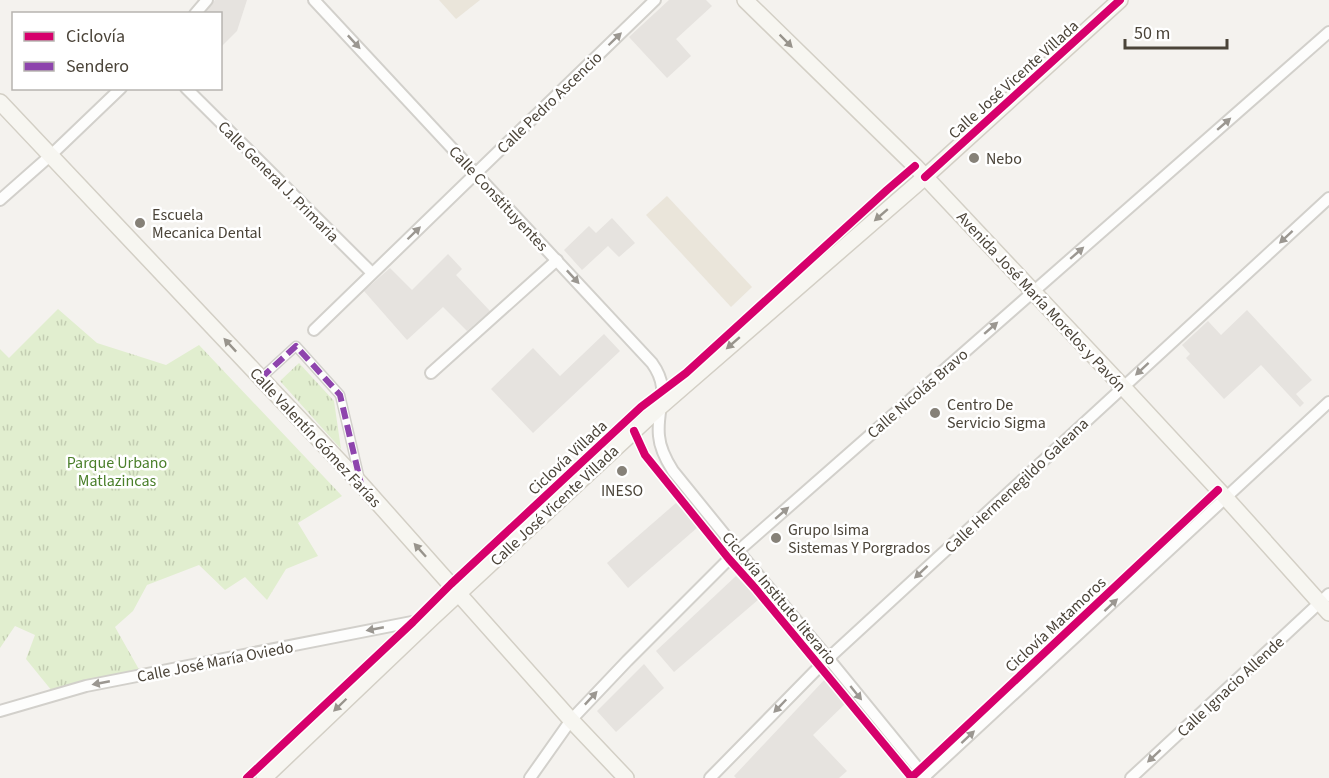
<svg xmlns="http://www.w3.org/2000/svg" width="1329" height="778" viewBox="0 0 1329 778" font-family="'Source Sans 3',sans-serif">
<defs>
<pattern id="grass-tufts" width="24" height="20" patternUnits="userSpaceOnUse" patternTransform="scale(1.5)"><rect width="24" height="20" fill="#e1eecf"/><path d="M3 7l-1-3M5 7V3M7 7l1-3M15 17l-1-3M17 17v-4M19 17l1-3" fill="none" stroke="#c3cdb2"/></pattern>
</defs>
<rect width="100%" height="100%" fill="#f4f2ee"/>
<g fill="#eae5da">
<polygon points="439,0 480,0 456,19"/>
<polygon points="667,196 752,287 731,307 646,215"/>
</g>
<g fill="url(#grass-tufts)">
<polygon points="58,309 97,343 166,365 199,345 342,496 298,523 318,556 286,569 267,600 245,577 225,590 199,565 147,585 133,611 115,627 141,673 52,691 26,659 35,635 15,626 0,648 0,349 9,358"/>
<polygon points="299,363 334,401 341,449 280,381"/>
</g>
<g fill="#e6e3df">
<polygon points="215,0 247,0 237,31 221,47 220,14 202,14"/>
<polygon points="669,0 706,0 712,6 676,39 691,56 667,78 629,37"/>
<polygon points="612,218 635,243 619,257 608,246 582,270 564,250 589,226 596,233"/>
<polygon points="448,254 462,269 456,275 490,311 467,331 443,307 407,340 364,291 390,268 412,290"/>
<polygon points="1247,310 1312,380 1296,394 1304,403 1300,407 1261,365 1224,399 1186,358 1190,354 1182,345 1208,321 1221,335"/>
<polygon points="604,334 620,351 533,433 491,389 533,348 560,376"/>
<polygon points="676,503 698,527 628,588 607,563"/>
<polygon points="736,576 759,599 674,672 656,651"/>
<polygon points="644,664 664,688 616,732 597,711"/>
<polygon points="827,677 847,702 813,735 847,771 839,778 736,778 734,776"/>
</g>
<g fill="none" stroke-linecap="round" stroke-linejoin="round">
<defs>
<polyline id="pedestrian" points="261,378 296,346 340,395 360,480"/>
<g id="minor">
<path d="M314,0L652,363C672,391 656,406 659,436C660,449 666,460 673,471L738,551L828,658L926,778"/>
<polyline points="195,14 207,0"/>
<polyline points="186,88 372,273"/>
<polyline points="0,200 51,155 121,88"/>
<polyline points="314,330 655,0"/>
<polyline points="431,373 557,260"/>
<polyline points="0,711 86,686 432,618"/>
<polyline points="530,778 571,720 627,661 729,559 1329,32"/>
<polyline points="710,778 820,666 1329,198"/>
<polyline points="923,778 1329,402"/>
<polyline points="1131,778 1329,594"/>
</g>
<g id="secondary">
<polyline points="745,0 915,166 1123,387 1226,498 1329,613"/>
<polyline points="0,102 361,484 571,720 626,778"/>
<polyline points="264,778 432,618 660,407 925,177 1120,0"/>
</g>
</defs>
<use href="#pedestrian" stroke="#d2d0cb" stroke-width="11"/>
<use href="#minor" stroke="#d2d0cb" stroke-width="14"/>
<use href="#secondary" stroke="#d3cfc5" stroke-width="18"/>
<use href="#pedestrian" stroke="#fdfdfc" stroke-width="8"/>
<use href="#minor" stroke="#fdfdfc" stroke-width="10"/>
<use href="#secondary" stroke="#f7f6f1" stroke-width="15"/>
<polyline stroke="#8e44ad" stroke-width="6" stroke-dasharray="12 6" stroke-linecap="butt" points="261,378 296,346 340,395 361,484"/>
<defs>
<g id="cycleway">
<polyline points="925,177 1120,0"/>
<polyline points="634,431 645,455 729,559 755,588 912,778"/>
<polyline points="247,778 413,622 451,584 641,407 686,373 887,190 915,166"/>
<polyline points="911,778 1218,490"/>
</g>
</defs>
<use href="#cycleway" stroke="#fff" stroke-width="11"/>
<use href="#cycleway" stroke="#d6006c" stroke-width="8"/>
</g>
<defs><path id="oneway-solid" d="M-6-.8H1V-3.2L6.5 0L1 3.2V.8H-6Z" transform="scale(1.5)"/></defs>
<g fill="#9b9791">
<use href="#oneway-solid" transform="translate(615 39) rotate(-44)"/>
<use href="#oneway-solid" transform="translate(354 42) rotate(47)"/>
<use href="#oneway-solid" transform="translate(1224 124) rotate(-41)"/>
<use href="#oneway-solid" transform="translate(414 233) rotate(-44)"/>
<use href="#oneway-solid" transform="translate(1286 237) rotate(137)"/>
<use href="#oneway-solid" transform="translate(1077 253) rotate(-41)"/>
<use href="#oneway-solid" transform="translate(573 277) rotate(47)"/>
<use href="#oneway-solid" transform="translate(991 328) rotate(-41)"/>
<use href="#oneway-solid" transform="translate(1142 369) rotate(137)"/>
<use href="#oneway-solid" transform="translate(782 513) rotate(-41)"/>
<use href="#oneway-solid" transform="translate(921 572) rotate(137)"/>
<use href="#oneway-solid" transform="translate(1111 605) rotate(-43)"/>
<use href="#oneway-solid" transform="translate(375 629) rotate(169)"/>
<use href="#oneway-solid" transform="translate(101 683) rotate(169)"/>
<use href="#oneway-solid" transform="translate(856 693) rotate(51)"/>
<use href="#oneway-solid" transform="translate(591 698) rotate(-47)"/>
<use href="#oneway-solid" transform="translate(780 706) rotate(134)"/>
<use href="#oneway-solid" transform="translate(968 737) rotate(-43)"/>
<use href="#oneway-solid" transform="translate(1154 756) rotate(137)"/>
</g>
<g fill="#98948c">
<use href="#oneway-solid" transform="translate(786 41) rotate(45)"/>
<use href="#oneway-solid" transform="translate(881 215) rotate(139)"/>
<use href="#oneway-solid" transform="translate(733 343) rotate(139)"/>
<use href="#oneway-solid" transform="translate(230 345) rotate(-133)"/>
<use href="#oneway-solid" transform="translate(420 550) rotate(-132)"/>
<use href="#oneway-solid" transform="translate(340 705) rotate(136)"/>
</g>
<g fill="#868178" stroke="#fff" stroke-width="2">
<circle cx="974" cy="158" r="6"/>
<circle cx="140" cy="223" r="6"/>
<circle cx="935" cy="413" r="6"/>
<circle cx="622" cy="471" r="6"/>
<circle cx="776" cy="538" r="6"/>
</g>
<g text-anchor="middle" stroke-width="5" stroke-linejoin="round" paint-order="stroke">
<g font-size="16" fill="#4b4439" stroke="#fff">
<text transform="translate(1013 79) rotate(-42)" y="6">Calle José Vicente Villada</text>
<text transform="translate(549 102) rotate(-44)" y="6">Calle Pedro Ascencio</text>
<text transform="translate(279 181) rotate(45)" y="6">Calle General J. Primaria</text>
<text transform="translate(499 198) rotate(47)" y="6">Calle Constituyentes</text>
<text transform="translate(1042 301) rotate(47)" y="6">Avenida José María Morelos y Pavón</text>
<text transform="translate(917 393) rotate(-41)" y="6">Calle Nicolás Bravo</text>
<text transform="translate(316 437) rotate(47)" y="6">Calle Valentín Gómez Farías</text>
<text transform="translate(567 457) rotate(-43)" y="6">Ciclovía Villada</text>
<text transform="translate(1016 485) rotate(-43)" y="6">Calle Hermenegildo Galeana</text>
<text transform="translate(554 505) rotate(-43)" y="6">Calle José Vicente Villada</text>
<text transform="translate(780 598) rotate(50)" y="6">Ciclovía Instituto literario</text>
<text transform="translate(1055 624) rotate(-43)" y="6">Ciclovía Matamoros</text>
<text transform="translate(215 661) rotate(-11)" y="6">Calle José María Oviedo</text>
<text transform="translate(1230 686) rotate(-43)" y="6">Calle Ignacio Allende</text>
</g>
<g font-size="16" fill="#4b4439" stroke="#fff" text-anchor="start">
<text x="986" y="164">Nebo</text>
<text x="152" y="220">Escuela<tspan x="152" dy="18">Mecanica Dental</tspan></text>
<text x="947" y="410">Centro De<tspan x="947" dy="18">Servicio Sigma</tspan></text>
<text x="622" y="496" text-anchor="middle">INESO</text>
<text x="788" y="535">Grupo Isima<tspan x="788" dy="18">Sistemas Y Porgrados</tspan></text>
</g>
<g font-size="16" fill="#4a7f2a" stroke="#fff">
<text x="117" y="468">Parque Urbano<tspan x="117" dy="18">Matlazincas</tspan></text>
</g>
</g>
<rect x="12" y="12" width="210" height="78" fill="#ffffff" stroke="#b7b4b0" stroke-width="1.5"/>
<rect x="24" y="32" width="30" height="9" fill="#d6006c" stroke="#b7b4b0" stroke-width="1.5"/>
<text x="66" y="42" font-size="18" fill="#4b4439">Ciclovía</text>
<rect x="24" y="62" width="30" height="9" fill="#8e44ad" stroke="#b7b4b0" stroke-width="1.5"/>
<text x="66" y="72" font-size="18" fill="#4b4439">Sendero</text>
<path d="M1125 39v9h102v-9" fill="none" stroke="#4b4439" stroke-width="3"/>
<text x="1134" y="39" font-size="18" fill="#4b4439" stroke="#ffffff" stroke-width="4.5" paint-order="stroke">50 m</text>
</svg>
